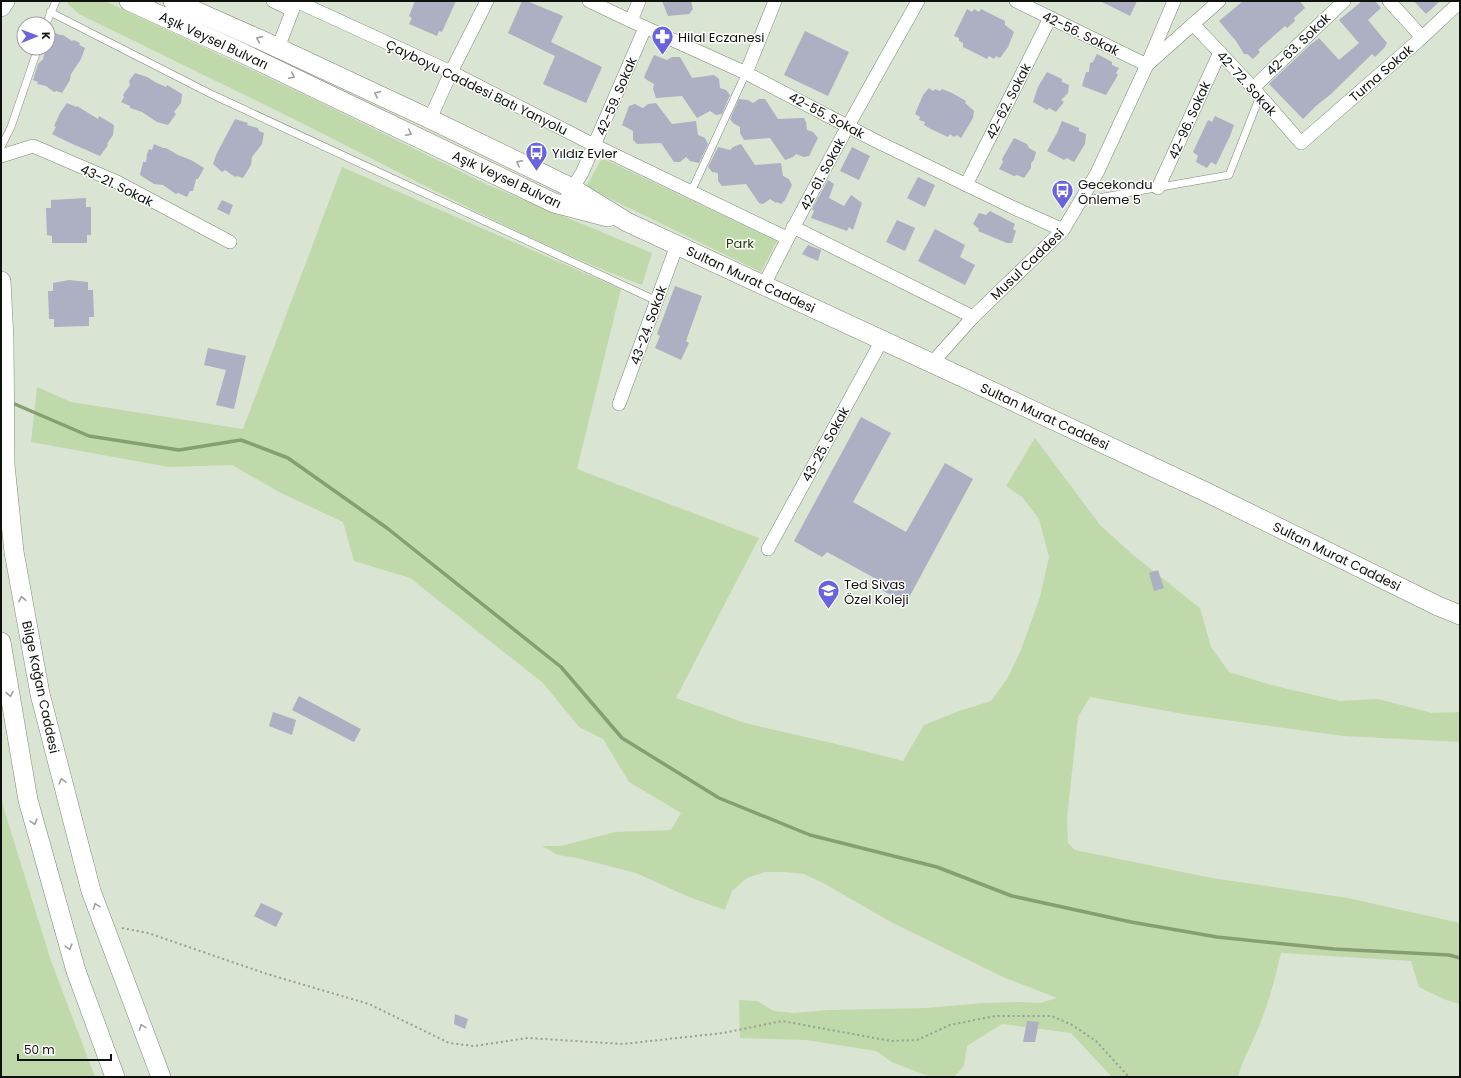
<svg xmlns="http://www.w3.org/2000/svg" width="1461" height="1078" viewBox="0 0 1461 1078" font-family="Poppins,sans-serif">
<rect width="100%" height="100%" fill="#dae4d2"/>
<g fill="#c0d9ab">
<path d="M68,1H105L305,95L488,185L652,253L642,285C541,247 445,196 349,147C260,102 169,58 79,14L68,4Z"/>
<polygon points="602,158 777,241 761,272 586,187"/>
<path d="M342,167L621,289L577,469L759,538L676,698L745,723L849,747L903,761L924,725L962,710L991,701L1007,679L1021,650L1040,597L1049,557L1039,519L1022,497L1006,486L1035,438L1100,525L1132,554L1200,608L1211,647L1229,672L1271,685L1340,701L1378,699L1432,713L1460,712V742L1344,736L1189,715L1090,697L1078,717L1067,818L1068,843L1075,850L1212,878L1348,898L1460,923V1004L1446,1000L1419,987L1411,961L1281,953C1275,979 1268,1006 1257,1031C1251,1047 1242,1060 1238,1077H1112L1071,1033L1002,1024L967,1046L964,1066L954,1077H930L892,1062L876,1051L806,1040L740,1038L739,1000L757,1001L774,1011L793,1013L829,1010L926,1008L983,1003L1021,1002L1040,1003L1057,998L1003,977L891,922L823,883L804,874L784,872H765L747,878L732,891L725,910L689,897L636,873L577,858L558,855L542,846H561L615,832L671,830L681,813L629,782L603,739L579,727L543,683L410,578L354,561L343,522L281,493L232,465L169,467L31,442L37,387L71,402L243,429Z"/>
<polygon points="1,793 3,806 51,961 95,1077 1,1077"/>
</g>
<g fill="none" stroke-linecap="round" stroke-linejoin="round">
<polyline stroke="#869e70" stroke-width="3.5" points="10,402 89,436 179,450 241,440 288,458 387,528 561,667 622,738 719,798 810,835 937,867 1012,896 1131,922 1217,937 1334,949 1449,955 1460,958"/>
</g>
<g fill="#adafc2">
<polygon points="415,1 456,1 442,32 439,31 437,36 409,24 412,18 409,16"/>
<polygon points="522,1 527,1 563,16 551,42 602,67 586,103 543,84 555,56 508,33"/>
<polygon points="662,1 691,1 693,9 689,14 668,16"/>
<polygon points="1100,1 1137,1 1130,16"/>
<polygon points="1243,1 1300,1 1305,8 1294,18 1295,21 1287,28 1285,26 1258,50 1260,52 1253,59 1247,54 1244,54 1236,41 1219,21"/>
<polygon points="1362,1 1375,1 1381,8 1368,20 1387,43 1385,47 1375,57 1372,54 1331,94 1316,106 1303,119 1269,84 1310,45 1319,38 1339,60 1359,43 1339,20"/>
<polygon points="1414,1 1440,1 1426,14"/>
<polygon points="967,9 972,12 974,9 979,12 981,9 1005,21 1005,25 1014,32 1008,47 1000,58 996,56 994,59 989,56 987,59 963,47 963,43 959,41 959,38 954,36"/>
<polygon points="805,31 849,52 828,96 784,75"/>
<polygon points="55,33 60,35 63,35 72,41 74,40 80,43 79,45 85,48 81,59 71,74 70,80 62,93 57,91 54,92 46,86 37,84 38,82 33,80 38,64 43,59 46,48 48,48 48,43 50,42"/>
<polygon points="1097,54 1112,62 1112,65 1119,68 1116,73 1118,75 1106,95 1082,86 1086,72 1089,72 1090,63 1093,62"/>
<polygon points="654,55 667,60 672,57 680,57 692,78 714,75 719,79 720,88 726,90 730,95 722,114 716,115 710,111 697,118 682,96 656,98 653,89 654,84 647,80 644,77"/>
<polygon points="1047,72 1062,79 1062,82 1069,85 1068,93 1061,100 1064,102 1056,112 1049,108 1047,110 1033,102 1038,87"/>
<polygon points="135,73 147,77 155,82 166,87 167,85 182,94 181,103 174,112 176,114 168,125 157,122 142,112 130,108 130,106 121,102 124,97 123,95 130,85 129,81"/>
<polygon points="929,88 933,91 935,89 940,91 942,89 952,93 966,101 965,103 974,111 973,118 961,138 957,135 954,137 950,134 948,137 931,129 924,125 925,122 919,120 920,117 915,114 923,95"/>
<polygon points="739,99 748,100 753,103 759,99 765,99 778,119 804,118 806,122 807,130 813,132 818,138 809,156 804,157 796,154 793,157 785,160 770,138 744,140 740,133 740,127 733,123 730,119"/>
<polygon points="67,103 76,107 77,106 98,119 99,116 114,125 113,135 107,144 108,145 100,156 68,142 52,134 56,127 54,126 60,113"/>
<polygon points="656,103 672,124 696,121 698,135 705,138 708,144 699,163 690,161 686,157 680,162 674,162 661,143 637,144 633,140 633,131 622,125 629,106 635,104 643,108 648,104"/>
<polygon points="1215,116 1234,125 1230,136 1216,165 1211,162 1207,168 1196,162 1198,156 1193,152 1208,120 1212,122"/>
<polygon points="235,119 248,123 247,125 258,128 259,131 264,133 262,144 252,157 251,165 243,178 237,176 235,177 225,170 222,172 213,164 217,153"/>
<polygon points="1062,121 1079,128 1079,131 1086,134 1085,144 1074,162 1067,158 1064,160 1047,151 1057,133"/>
<polygon points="1014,138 1027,144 1029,148 1036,152 1034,160 1031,163 1031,168 1024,178 1017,175 1014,176 999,169 1003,162 1002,159"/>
<polygon points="154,144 163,148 166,148 178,155 191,160 204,168 198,179 196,179 193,191 190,191 187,197 178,193 176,194 163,185 154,184 140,175 143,162 146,162 147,154 149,149 152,150"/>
<polygon points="741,144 755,165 781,163 783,176 789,179 792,185 785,200 781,204 777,202 776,203 770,199 763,204 759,203 746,184 722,186 718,181 718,173 712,172 708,167 718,147 730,150 733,147"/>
<polygon points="852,147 870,156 859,180 840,171"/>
<polygon points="918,177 935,185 925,207 907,198"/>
<polygon points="828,180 834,184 829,198 844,206 851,195 862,203 853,230 849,227 847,231 811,218 814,211 812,209"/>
<polygon points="86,198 86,207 91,207 91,235 87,235 87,243 52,243 52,236 47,235 46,208 51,208 51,200"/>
<polygon points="222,200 233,205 229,215 217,209"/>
<polygon points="990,211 1015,224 1013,229 1016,231 1012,243 1007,243 978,231 979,229 973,224 979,213 986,215"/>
<polygon points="897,220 915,228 905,251 886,242"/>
<polygon points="935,229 965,245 960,257 975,265 965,285 918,261"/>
<polygon points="808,245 821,250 818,261 802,254"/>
<polygon points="69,280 88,282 88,290 93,290 94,317 89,317 89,326 54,327 54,319 49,319 48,291 53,291 53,283"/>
<polygon points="675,286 702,296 686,341 689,343 681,360 655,348 660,336 657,334"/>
<polygon points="208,348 246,356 234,409 216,405 226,370 204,365"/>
<polygon points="861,417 891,433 853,502 906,532 945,463 973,479 906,603 878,588 880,581 827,552 822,557 794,541"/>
<polygon points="1158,570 1164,588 1154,591 1149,573"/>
<polygon points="299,696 361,729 354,742 292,710"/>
<polygon points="273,712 296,720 292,735 269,726"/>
<polygon points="261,903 283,913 276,927 254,916"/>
<polygon points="455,1014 468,1019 465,1029 454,1024"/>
<polygon points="1027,1021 1039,1022 1035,1042 1023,1042"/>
</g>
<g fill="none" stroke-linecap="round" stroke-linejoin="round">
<defs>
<g id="lane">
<polyline points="50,12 213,95 657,301"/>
<polyline points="46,24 56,1"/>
<polyline points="1,147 11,127 38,48"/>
<polyline points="691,192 746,73"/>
<polyline points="1081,201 1229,175 1260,96"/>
</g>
<g id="street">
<polyline points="273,1 292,10"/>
<polyline points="296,1 451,72 594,145 787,238"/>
<polyline points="589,1 631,21 746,73 874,140 1014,208 1063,230"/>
<polyline points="1016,1 1147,65 1219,1"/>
<polyline points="1389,1 1422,37"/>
<polyline points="631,21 639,1"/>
<polyline points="1193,24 1253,88 1301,143 1418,41 1460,2"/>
<polyline points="278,48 296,1"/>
<polyline points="746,73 775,1"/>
<polyline points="1253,88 1344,1"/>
<polyline points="430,119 451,72 487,1"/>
<polyline points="1,156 33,146 117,182 230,242"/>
<polyline points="966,185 1050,18"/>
<polyline points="1158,188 1220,52"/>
<polyline points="562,205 582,173 645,28"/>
<polyline points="793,227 973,317"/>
<path d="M764,285C812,189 865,95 918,1"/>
<polyline points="932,363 973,317 1063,230 1097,173 1147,65 1174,1"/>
<polyline points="619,404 677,245"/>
<polyline points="768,549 882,340"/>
</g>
<g id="secondary">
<polyline points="129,1 238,51 554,203 608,217"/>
<polyline points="173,1 261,40 430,119 572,188 627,222 964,378 1206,492 1438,606 1460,615"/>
<polyline points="1,7 5,1"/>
<polyline points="1,281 4,339 5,465 14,552 40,694 91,891 161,1077"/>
<polyline points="1,642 28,800 76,971 115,1077"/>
</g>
</defs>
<use href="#lane" stroke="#7e8876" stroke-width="8"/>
<use href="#street" stroke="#7e8876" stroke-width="14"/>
<use href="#secondary" stroke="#7e8876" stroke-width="20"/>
<polyline stroke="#979f91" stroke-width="2" stroke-dasharray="2 3" stroke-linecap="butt" points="122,928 148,933 267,974 369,1004 449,1043 474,1046 528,1038 623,1044 723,1033 782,1021 891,1041 917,1040 950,1025 995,1016 1052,1016 1072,1025 1096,1041 1129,1077"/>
<use href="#lane" stroke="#fff" stroke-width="7"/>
<use href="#street" stroke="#fff" stroke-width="13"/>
<use href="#secondary" stroke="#fff" stroke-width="19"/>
</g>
<defs><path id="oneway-chevron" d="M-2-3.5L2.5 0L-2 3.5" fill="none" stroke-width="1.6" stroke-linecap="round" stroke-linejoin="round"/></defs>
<g stroke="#9fa09e">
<use href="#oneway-chevron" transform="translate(259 39) rotate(-156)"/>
<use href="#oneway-chevron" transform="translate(292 76) rotate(26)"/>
<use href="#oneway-chevron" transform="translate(377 94) rotate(-155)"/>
<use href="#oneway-chevron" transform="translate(409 133) rotate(26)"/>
<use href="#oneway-chevron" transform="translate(519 163) rotate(-154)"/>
<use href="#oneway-chevron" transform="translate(22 599) rotate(-100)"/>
<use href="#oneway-chevron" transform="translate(10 694) rotate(80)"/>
<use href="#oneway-chevron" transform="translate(62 781) rotate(-105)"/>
<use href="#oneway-chevron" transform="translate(34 822) rotate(74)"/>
<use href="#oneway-chevron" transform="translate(96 906) rotate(-111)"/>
<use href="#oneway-chevron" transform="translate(69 947) rotate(74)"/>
<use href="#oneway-chevron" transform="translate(142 1027) rotate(-111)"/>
</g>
<defs>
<symbol id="pharmacy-pin" viewBox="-11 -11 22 30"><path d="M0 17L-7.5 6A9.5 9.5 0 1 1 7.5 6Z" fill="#6964de" stroke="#fff"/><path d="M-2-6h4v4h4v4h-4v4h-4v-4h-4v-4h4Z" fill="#fff"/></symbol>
<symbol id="bus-pin" viewBox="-11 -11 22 30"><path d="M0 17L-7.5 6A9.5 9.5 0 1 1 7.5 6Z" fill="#6964de" stroke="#fff"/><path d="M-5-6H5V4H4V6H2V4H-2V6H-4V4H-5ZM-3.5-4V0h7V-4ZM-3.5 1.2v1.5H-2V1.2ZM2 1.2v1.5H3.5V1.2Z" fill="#fff"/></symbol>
<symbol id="school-pin" viewBox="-11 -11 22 30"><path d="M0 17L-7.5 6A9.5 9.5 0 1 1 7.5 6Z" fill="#6964de" stroke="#fff"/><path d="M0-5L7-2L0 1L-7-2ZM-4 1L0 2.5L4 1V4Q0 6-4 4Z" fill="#fff"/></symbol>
</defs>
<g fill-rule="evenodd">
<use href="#pharmacy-pin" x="650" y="24" width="25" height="34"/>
<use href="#bus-pin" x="524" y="140" width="25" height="34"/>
<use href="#bus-pin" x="1050" y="178" width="25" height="34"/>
<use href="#school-pin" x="816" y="578" width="25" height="34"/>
</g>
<g text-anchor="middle" stroke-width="3" stroke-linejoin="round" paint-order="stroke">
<g font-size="13" fill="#0f120c" stroke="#fff">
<text transform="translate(1081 33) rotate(26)" y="5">42-56. Sokak</text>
<text transform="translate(214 40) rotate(25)" y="5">Aşık Veysel Bulvarı</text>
<text transform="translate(1298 44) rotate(-44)" y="5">42-63. Sokak</text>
<text transform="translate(1381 73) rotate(-41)" y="5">Turna Sokak</text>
<text transform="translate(1247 83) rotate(48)" y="5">42-72. Sokak</text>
<text transform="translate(477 87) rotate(26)" y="5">Çayboyu Caddesi Batı Yanyolu</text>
<text transform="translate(616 96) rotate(-67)" y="5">42-59. Sokak</text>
<text transform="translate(1008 101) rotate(-63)" y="5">42-62. Sokak</text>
<text transform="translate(827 115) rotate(28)" y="5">42-55. Sokak</text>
<text transform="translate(1189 120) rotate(-66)" y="5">42-96. Sokak</text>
<text transform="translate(822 174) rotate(-62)" y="5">42-61. Sokak</text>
<text transform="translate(507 179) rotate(25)" y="5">Aşık Veysel Bulvarı</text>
<text transform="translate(117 185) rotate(26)" y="5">43-21. Sokak</text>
<text transform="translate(1027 264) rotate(-44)" y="5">Musul Caddesi</text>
<text transform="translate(751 279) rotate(25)" y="5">Sultan Murat Caddesi</text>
<text transform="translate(648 325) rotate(-70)" y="5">43-24. Sokak</text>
<text transform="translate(1045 416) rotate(25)" y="5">Sultan Murat Caddesi</text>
<text transform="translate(825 444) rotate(-61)" y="5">43-25. Sokak</text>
<text transform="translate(1337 556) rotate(26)" y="5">Sultan Murat Caddesi</text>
<text transform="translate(41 687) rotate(78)" y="5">Bilge Kağan Caddesi</text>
</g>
<g font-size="13" fill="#0f120c" stroke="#fff" text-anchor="start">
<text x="678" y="42">Hilal Eczanesi</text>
<text x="552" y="158">Yıldız Evler</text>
<text x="1078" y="189">Gecekondu<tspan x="1078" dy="15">Önleme 5</tspan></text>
<text x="844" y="589">Ted Sivas<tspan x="844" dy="15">Özel Koleji</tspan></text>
</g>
<g font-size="13" fill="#273e0a" stroke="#fff">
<text x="740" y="248">Park</text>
</g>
</g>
<rect width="1461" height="1078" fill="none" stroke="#0f120c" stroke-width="4"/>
<g transform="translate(36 36) rotate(89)"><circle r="19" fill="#ffffff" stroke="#9fa09e"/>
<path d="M0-3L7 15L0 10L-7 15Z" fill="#6964de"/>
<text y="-6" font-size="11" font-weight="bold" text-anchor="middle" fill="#0f120c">K</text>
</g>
<path d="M18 1054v6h93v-6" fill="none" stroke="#0f120c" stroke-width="2"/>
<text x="24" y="1054" font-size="12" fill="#0f120c" stroke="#ffffff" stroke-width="3" paint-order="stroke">50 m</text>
</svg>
